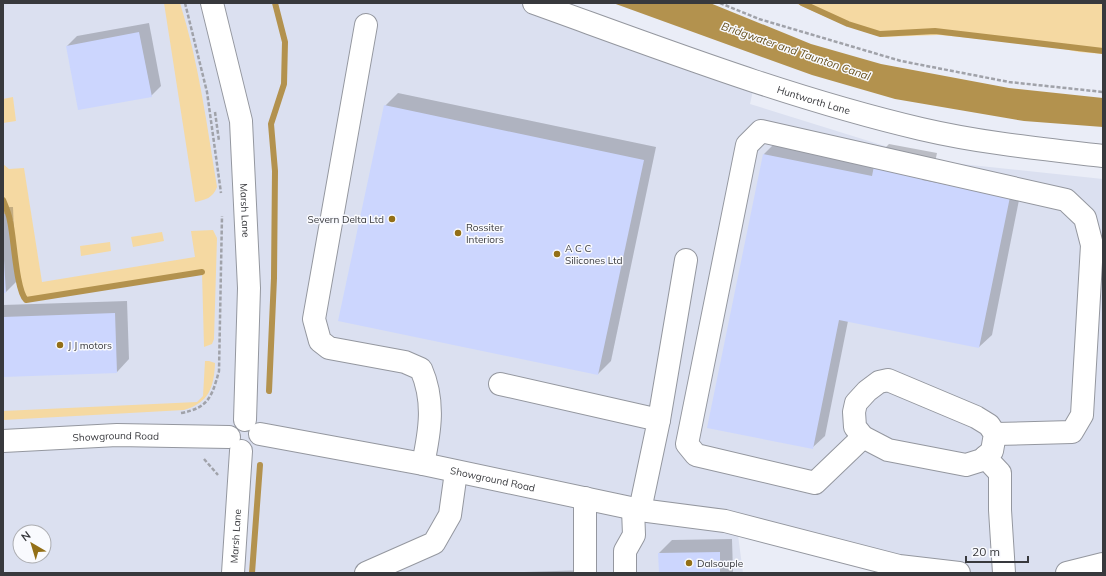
<svg xmlns="http://www.w3.org/2000/svg" width="1106" height="576" viewBox="0 0 1106 576" font-family="Mulish,sans-serif">
<rect width="100%" height="100%" fill="#eaedf7"/>
<path fill="#dbe0f0" fill-rule="evenodd" d="M3,3H534L755,81L750,104L933,161L1103,179V573H896L738,535L743,573H3ZM20,532H44V556H20Z"/>
<g fill="#f5d9a2">
<path d="M164,3H180C199,63 207,126 217,187C213,198 205,200 195,202Z"/>
<polygon points="795,3 1103,3 1103,54 1079,52 1038,44 939,35 881,37 842,24"/>
<polygon points="13,97 16,121 3,123 3,99"/>
<path d="M3,164L9,169L24,168L42,282L195,257L191,231L213,230L217,238L214,339L212,344L204,347L202,272L26,300C16,290 13,231 9,214H3Z"/>
<polygon points="162,232 164,241 133,247 131,237"/>
<polygon points="110,242 111,251 81,256 80,246"/>
<path d="M205,361H209L215,363C214,387 209,403 184,410L3,420V411L197,402L203,396Z"/>
</g>
<polygon fill="#b3924e" points="613,3 710,3 811,44 881,64 1009,88 1103,98 1103,127 1024,121 895,99 812,75"/>
<g fill="#0003">
<polygon points="149,23 161,86 151,96 67,46 77,36"/>
<polygon points="398,93 656,147 611,361 598,374 385,106"/>
<polygon points="776,142 876,157 889,144 937,153 934,167 1022,185 992,335 979,347 848,321 825,436 812,448 764,154"/>
<polygon points="3,207 13,207 16,282 6,292 3,292"/>
<polygon points="127,301 129,359 117,372 3,376 3,305"/>
<polygon points="732,539 733,573 660,573 659,553 672,540"/>
<polygon points="588,570 588,573 524,573 524,572"/>
</g>
<g fill="none" stroke-linecap="round" stroke-linejoin="round">
<g stroke="#b3924e" stroke-width="6">
<polyline points="802,3 848,24 880,34 935,31 1103,51"/>
<path d="M3,200C6,207 9,214 10,221C14,237 16,290 26,300L202,272"/>
<polyline points="269,391 274,278 275,171 271,124 284,84 285,42 275,3"/>
<polyline points="252,573 260,465"/>
</g>
</g>
<g fill="#ccd6fe">
<polygon points="139,32 152,97 78,110 66,46"/>
<polygon points="384,105 644,160 598,375 338,321"/>
<polygon points="763,154 872,176 876,156 925,166 922,180 1010,197 979,348 839,320 813,449 707,428"/>
<polygon points="3,244 6,293 3,293"/>
<polygon points="115,313 117,373 3,377 3,317"/>
<polygon points="720,552 720,573 659,573 658,553"/>
</g>
<g fill="none" stroke-linecap="round" stroke-linejoin="round">
<defs>
<g id="minor">
<path id="s1" d="M212,3L241,121L249,288L245,420"/>
<path id="s2" d="M534,3C662,49 789,98 921,129C981,143 1042,149 1103,156"/>
<path d="M366,25L314,319L320,341L329,348L405,362L421,369C435,401 430,431 423,464"/>
<polygon points="888,380 976,417 989,425 995,434 992,451 982,460 966,465 888,450 863,437 855,427 854,412 856,403 867,391 879,382"/>
<polyline points="500,384 659,420 640,510"/>
<polyline points="659,420 686,260"/>
<path id="s3" d="M260,434L423,464L640,510L725,521L899,566L959,573"/>
<polyline points="863,437 815,483 696,455 687,444 747,145 761,131 1066,200 1085,218 1092,245 1082,415 1072,432 995,434"/>
<path id="s4" d="M3,441L117,435L229,437"/>
<polyline points="985,457 1000,473 1000,510 1004,573"/>
<polyline points="585,498 585,573"/>
<path id="s5" d="M233,573L241,451"/>
<polyline points="366,573 434,543 450,515 456,472"/>
<polyline points="625,573 625,551 634,535 633,509"/>
<polyline points="1067,573 1103,564"/>
</g>
</defs>
<use href="#minor" stroke="#94979f" stroke-width="24"/>
<g stroke="#a0a2a9" stroke-width="2.5" stroke-dasharray="4 2" stroke-linecap="butt">
<polyline points="185,3 207,92 221,193"/>
<polyline points="720,3 759,19 901,61 1009,82 1103,92"/>
<polyline points="215,112 219,141"/>
<path d="M181,413C209,408 212,396 219,371L222,216"/>
<polyline points="204,459 218,475"/>
</g>
<use href="#minor" stroke="#fff" stroke-width="22"/>
</g>
<g fill="#936f17" stroke="#f9fafe" stroke-width="1.5">
<circle cx="392" cy="219" r="4"/>
<circle cx="458" cy="233" r="4"/>
<circle cx="557" cy="254" r="4"/>
<circle cx="60" cy="345" r="4"/>
<circle cx="689" cy="563" r="4"/>
</g>
<g text-anchor="middle" stroke-width="3" stroke-linejoin="round" paint-order="stroke">
<g font-size="10" fill="#38393d" stroke="#f9fafe">
<text dy="4" stroke="none"><textPath href="#s2" startOffset="296">Huntworth Lane</textPath></text>
<text dy="4" stroke="none"><textPath href="#s1" startOffset="211">Marsh Lane</textPath></text>
<text dy="4" stroke="none"><textPath href="#s4" startOffset="113">Showground Road</textPath></text>
<text dy="4" stroke="none"><textPath href="#s3" startOffset="237">Showground Road</textPath></text>
<text dy="4" stroke="none"><textPath href="#s5" startOffset="37">Marsh Lane</textPath></text>
</g>
<g font-size="10" fill="#38393d" stroke="#f9fafe" text-anchor="start">
<text x="384" y="223" text-anchor="end">Severn Delta Ltd</text>
<text x="466" y="231">Rossiter<tspan x="466" dy="12">Interiors</tspan></text>
<text x="565" y="252">A C C<tspan x="565" dy="12">Silicones Ltd</tspan></text>
<text x="68" y="349">J J motors</text>
<text x="697" y="567">Dalsouple</text>
</g>
<g font-size="11" font-style="italic" fill="#68511d" stroke="#f9fafe">
<text transform="translate(796 51) rotate(19)" y="4">Bridgwater and Taunton Canal</text>
</g>
</g>
<rect width="1106" height="576" fill="none" stroke="#38393d" stroke-width="8"/>
<g transform="translate(32 544) rotate(322)"><circle r="19" fill="#f9fafe" stroke="#acadb1"/>
<path d="M0-3L7 15L0 10L-7 15Z" fill="#936f17"/>
<text y="-6" font-size="11" font-weight="bold" text-anchor="middle" fill="#38393d">N</text>
</g>
<path d="M966 556v6h62v-6" fill="none" stroke="#38393d" stroke-width="2"/>
<text x="972" y="556" font-size="12" fill="#38393d" stroke="#f9fafe" stroke-width="3" paint-order="stroke">20 m</text>
</svg>
